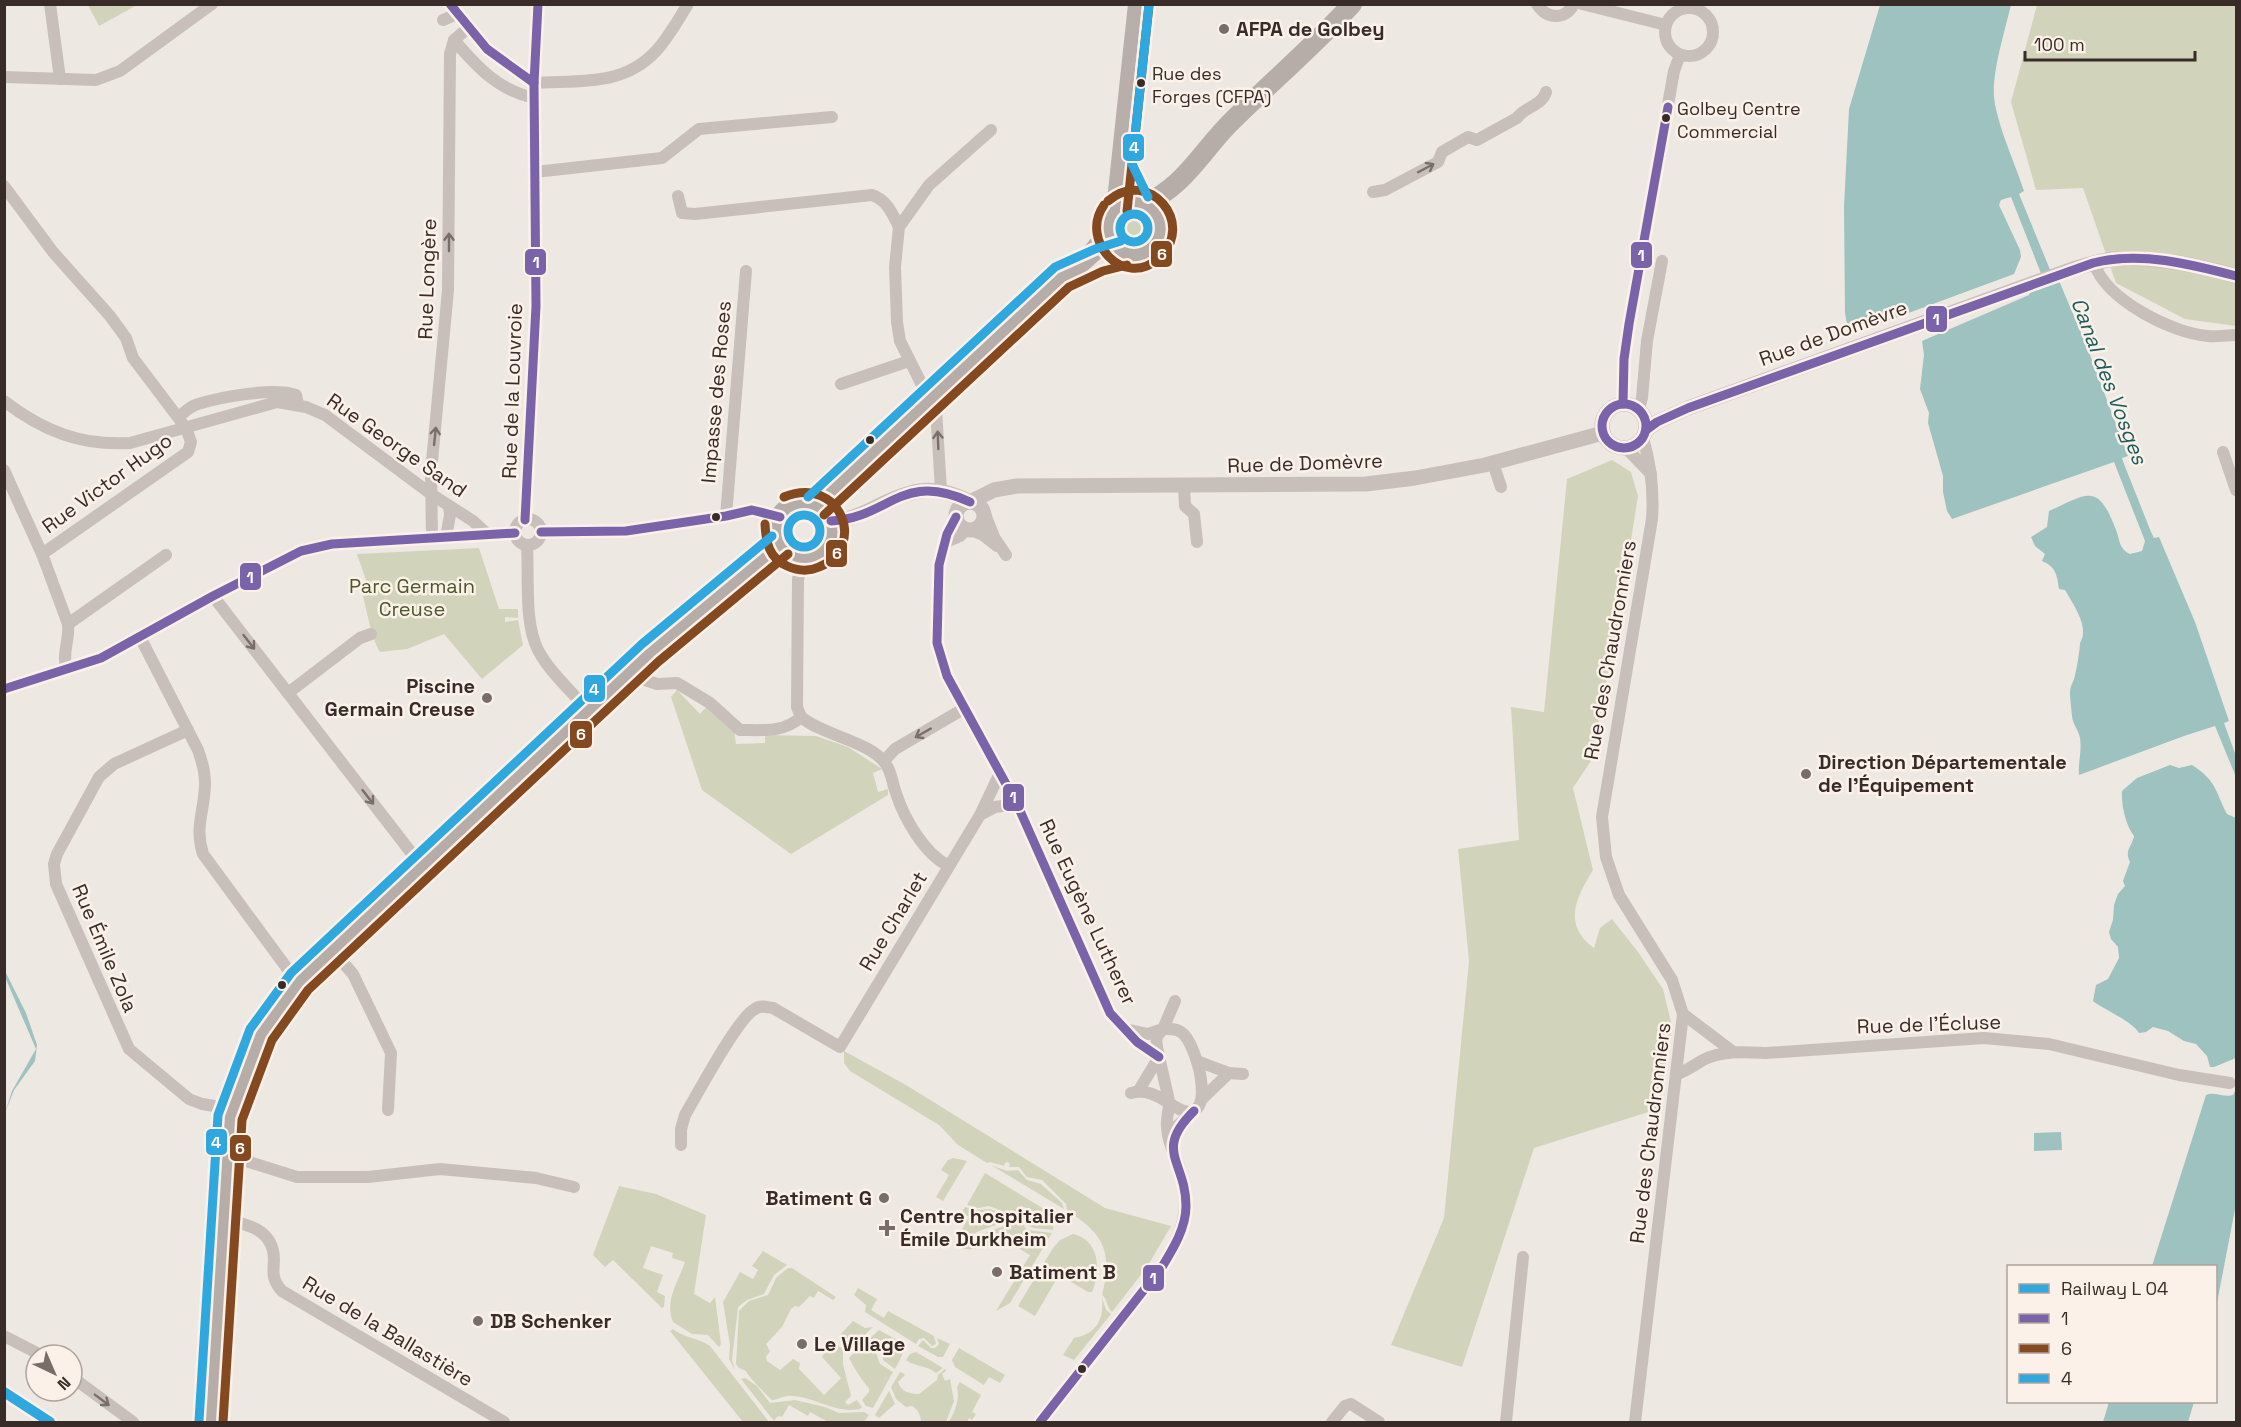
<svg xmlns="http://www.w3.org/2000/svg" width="2241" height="1427" viewBox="0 0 2241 1427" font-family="'Space Grotesk',sans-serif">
<rect width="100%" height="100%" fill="#eee8e2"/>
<g fill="#d1d4bb">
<polygon points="88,5 137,5 99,26"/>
<polygon points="2037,5 2236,5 2236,326 2185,319 2116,283 2083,188 2036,190 2011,102"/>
<circle cx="1135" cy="229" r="15"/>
<path d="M1612,460L1631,472L1638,496L1619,616L1591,761L1573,788L1593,870C1576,898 1562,925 1594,948L1600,928L1612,919L1638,952L1663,989L1672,1026L1658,1109L1534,1148L1462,1367L1391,1345L1444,1218L1469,961L1458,849L1519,840L1511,707L1544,712L1567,479Z"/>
<path d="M479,548L499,609H518V618L505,617V622L518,620L523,645L482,679L444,634L407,649L380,652C371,638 366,606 361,588L368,586L357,554Z"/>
<polygon points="677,690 700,714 707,706 734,728 736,744 765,743 765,735 816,736 848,747 882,769 873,773 878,792 888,789 888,795 791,854 702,790 671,697"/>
<path d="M844,1051L906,1085L1105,1208L1171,1226L1147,1267L1112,1312C1106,1307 1108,1299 1102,1295C1113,1253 1104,1233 1067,1211L1066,1204L1042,1180L1027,1177L1019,1167H1009L1010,1164L1008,1162L1005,1163L1004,1166L990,1162L987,1163L958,1145L939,1125L850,1071L844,1063Z"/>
<polygon points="953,1158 967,1161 943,1201 936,1197 949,1175 941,1170 948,1160"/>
<polygon points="991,1165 1007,1171 1018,1170 1027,1180 1041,1184 1062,1203 1064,1209"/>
<polygon points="985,1173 1049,1212 1054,1220 1053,1230 1034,1228 1026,1225 1024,1217 1029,1209 1021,1206 1015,1216 989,1206 978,1208 967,1205"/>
<path d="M619,1186L656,1194L706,1215L694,1294L710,1303L715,1297L721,1344L719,1347L708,1335L692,1334L673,1322C664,1301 679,1280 685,1262L672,1258L673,1253L651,1246L643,1268L663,1275L657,1292L665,1296L664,1307L662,1308L613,1260L605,1267L593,1255Z"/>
<path d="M965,1207L977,1210L990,1209L1012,1218C994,1228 973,1229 958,1245L954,1243L969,1217L962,1212Z"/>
<path d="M1020,1220L1027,1230L1052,1233L1010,1303L996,1311L1030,1255L998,1236L991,1246C981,1243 975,1253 962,1248L969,1239Z"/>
<path d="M1073,1234C1100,1240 1101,1271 1092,1292H1088L1059,1275L1035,1316L1018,1306L1053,1248L1060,1240Z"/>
<polygon points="763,1251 787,1265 774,1275 764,1294 747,1300 738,1307 732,1360 735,1370 729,1359 730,1345 723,1302 740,1272 753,1279 758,1270 752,1266"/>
<path d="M788,1268H792L836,1297L833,1300L818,1291L814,1298L810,1296L799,1307L795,1306L791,1309L782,1327L766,1344L770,1351L766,1357L767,1361L780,1370L793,1359L800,1363L799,1369L824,1395L841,1378L822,1357L830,1341L843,1349V1364L851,1396L845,1402L848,1405L857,1400L862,1407L860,1409C835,1414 816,1397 791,1396C785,1395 779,1400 772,1400C768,1397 747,1375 746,1371L739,1368L736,1364L739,1311L749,1301L768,1295L776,1278Z"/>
<polygon points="858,1288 877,1299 871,1310 884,1318 888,1311 934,1336 936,1344 932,1346 924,1338 919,1339 916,1344 865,1312 866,1305 854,1295"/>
<path d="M1102,1298L1106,1310L1111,1314L1074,1360L1063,1355L1074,1338C1097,1334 1104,1319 1102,1298Z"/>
<polygon points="853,1321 865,1328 873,1327 854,1345 839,1336"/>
<path d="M673,1329C684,1338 699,1338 710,1346L769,1422H743L670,1331Z"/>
<path d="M879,1330C904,1345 911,1341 895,1369L883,1360V1349L877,1348L868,1340Z"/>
<polygon points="937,1338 950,1344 943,1357 938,1357 918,1346 923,1340 931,1348 935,1348 939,1344"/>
<path d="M863,1343L876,1353L880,1364L893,1372L873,1408L866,1406L862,1400L869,1392V1388C865,1385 851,1363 849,1358Z"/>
<polygon points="959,1348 1005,1375 1000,1383 989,1377 984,1385 955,1367 952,1360"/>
<path d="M916,1352L943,1368L936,1373C927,1365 914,1367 906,1360L910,1354Z"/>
<path d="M945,1369L946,1371L942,1374L945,1381L950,1379L954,1401L946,1422H921C921,1416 918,1409 912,1406L906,1407L896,1399L891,1387L900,1372L903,1373L905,1375L898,1382C901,1392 910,1394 919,1394L937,1380L938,1375Z"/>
<polygon points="745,1378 757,1386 770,1403 795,1400 825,1407 839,1413 864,1412 869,1415 864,1422 828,1422 810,1412 808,1416 789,1405 782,1417 778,1416 774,1421 741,1379"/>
<path d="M960,1382L981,1395L972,1412L976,1414L972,1420L969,1418L967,1422H949C955,1411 960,1400 957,1387Z"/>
<polygon points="889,1391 895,1404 879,1418 875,1415"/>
</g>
<g fill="#9dc2bf">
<path d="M1880,5H2011C2005,30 1992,72 1994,97C1997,125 2015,163 2024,191L2019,194L2053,277L2057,276L2087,347L2128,456L2122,458L2124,464L2151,532L2154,538L2159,537L2195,622L2229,721L2224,723L2236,756V777L2215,726L2184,736L2079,775C2078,762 2082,751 2080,738C2079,732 2075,727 2073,721C2072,717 2070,698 2070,693C2070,685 2074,682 2075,675C2077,669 2080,648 2080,643C2090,627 2073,604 2065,590L2059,589C2057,575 2056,567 2042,561L2045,554L2035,546L2031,537L2047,527L2049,511C2088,493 2098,482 2116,530C2120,540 2119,549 2130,554L2142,551L2145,541L2114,462L1952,519L1947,511L1943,492V476L1928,423L1929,413L1920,389L1924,355L1922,341L2029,295L2031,288L2044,281L2011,197L2001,200L1999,205L2020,250L2021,257L2014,274L1849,335L1845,313L1844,207L1849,109Z"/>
<path d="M2170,765L2179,768L2192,765C2217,781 2215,791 2227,814L2236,818V1058L2214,1067H2210L2207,1056L2196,1044L2184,1041L2168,1031L2153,1027L2146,1032L2139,1033C2133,1022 2105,1010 2093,1001L2096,985L2108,979L2119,958L2118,947L2111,939L2109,932L2113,920L2114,905L2118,894L2125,886L2123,881L2130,862C2124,850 2132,847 2134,836C2126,825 2121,806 2122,791L2137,778Z"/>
<polygon points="5,971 26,1013 37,1045 35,1061 14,1090 5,1113 12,1091 36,1049 5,977"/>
<path d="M2236,1089V1204L2216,1308V1266H2152L2206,1095C2214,1091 2224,1098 2233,1095Z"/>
<polygon points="2061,1132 2062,1150 2034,1151 2034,1133"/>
<polygon points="2109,1402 2194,1402 2188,1422 2103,1422"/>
</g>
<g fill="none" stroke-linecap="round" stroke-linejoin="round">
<g stroke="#c8bfba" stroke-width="12">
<polyline points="50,4 60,79"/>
<polyline points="450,4 487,49 534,83"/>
<path d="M1537,4C1547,20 1565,20 1574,4"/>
<polyline points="1582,4 1666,25"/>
<circle cx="1689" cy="32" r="24"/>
<polyline points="443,20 457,14"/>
<path d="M454,40C477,67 498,90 534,98"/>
<polyline points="4,77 96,80 120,71 212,4"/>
<path d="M534,83C578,80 623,87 656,51C668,38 678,20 688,4"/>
<polyline points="535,172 662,158 699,129 832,117"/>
<path d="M4,186L53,252L110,316L126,338L133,358L186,428L191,442L188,452L42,554L68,624C70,639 61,656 67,669"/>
<path d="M1373,192L1385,190L1438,162L1442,152L1468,137L1477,140L1517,118C1524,107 1542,106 1546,92"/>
<path d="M678,196L682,213L695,214L872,195C887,200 892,213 899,227"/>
<path d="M2094,263C2106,300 2172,333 2208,336C2217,337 2227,335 2236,335"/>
<polyline points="841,384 909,361"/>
<polyline points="939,392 936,409 941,490"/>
<path d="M4,401C43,431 81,446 130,443L277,402L306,407L325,415L431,494L473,521L488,535"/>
<polyline points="926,402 925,391 900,341 897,322 895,267 899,227 929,185 991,130"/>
<polyline points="1623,404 1624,359 1629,324 1674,71 1680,55"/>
<polyline points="1639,409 1642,398 1647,341 1662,261"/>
<path d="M179,417C184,412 191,406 198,404C221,397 274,387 296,395L298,405"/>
<polyline points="1626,448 1651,474"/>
<polyline points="2223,452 2236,490"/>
<polyline points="1493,463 1501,487"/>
<polyline points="4,470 42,554"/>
<polyline points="1184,486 1185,506 1194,514 1197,542"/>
<polyline points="985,514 994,537 1006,555"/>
<polyline points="726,516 746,271"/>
<polyline points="956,517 947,534 939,565 937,643 947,676 1017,804 1110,1013 1137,1042 1159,1057 1139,1090"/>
<circle cx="528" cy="532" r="13"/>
<polyline points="525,520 536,306 534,83 538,4"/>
<polyline points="971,530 983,535 997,546"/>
<polyline points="541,532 626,531 726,516 752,510 780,517"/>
<polyline points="446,537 450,515 449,506"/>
<polyline points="432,538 431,472 448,290 450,54 454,40 468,28"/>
<polyline points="946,542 960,536 966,529"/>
<path d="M527,545C529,577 524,623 538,650C550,673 572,691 588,711"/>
<polyline points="213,596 423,868"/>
<polyline points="68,624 166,555"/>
<path d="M140,637L198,750C202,761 205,771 205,783C205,810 194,827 203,854L292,975L299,982"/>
<path d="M627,674L657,684L677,683L710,703L740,730C762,730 784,733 801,717C824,736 869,741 885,763C892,772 892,783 896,793C904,818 924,854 949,866"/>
<polyline points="4,689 101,658 213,596 301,551 332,544 515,533"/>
<polyline points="288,693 360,638 371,634"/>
<polyline points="801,717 797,707 798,579 804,559"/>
<polyline points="188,730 114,764 99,777 57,854 54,864 56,884 129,1049 189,1099 202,1104 233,1109"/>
<polyline points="884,761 895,749 965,708"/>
<polyline points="1000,773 980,815 995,807 1017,804"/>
<polyline points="332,950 353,974 391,1053 388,1110"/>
<polyline points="1683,1014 1732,1051"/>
<polyline points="1125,1029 1148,1034 1163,1029 1175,1001"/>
<path d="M1163,1029C1169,1029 1176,1028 1181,1032C1198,1042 1223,1141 1169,1103C1168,1091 1154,1043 1157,1037C1158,1034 1161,1032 1163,1029Z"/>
<polyline points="1197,1061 1229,1073 1243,1074"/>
<path d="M1677,1074C1687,1071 1694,1065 1703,1060C1723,1050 1745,1052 1766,1053L1984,1038L2049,1044L2179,1075L2230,1083"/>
<polyline points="1202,1099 1229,1073"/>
<polyline points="1171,1141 1176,1127 1193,1112"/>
<path d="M681,1145V1129L685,1115C697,1095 738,1017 755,1009C760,1005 767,1007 773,1008L840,1047L980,815"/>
<polyline points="227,1155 297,1177 368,1177 440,1169 536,1178 574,1187"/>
<path d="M223,1219C247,1224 274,1229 274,1260C273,1273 272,1280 282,1291L504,1422"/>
<polyline points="4,1336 41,1355"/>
<polyline points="72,1377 133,1422"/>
<path d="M1040,1422L1162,1267C1183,1233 1192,1206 1179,1167C1174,1154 1167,1139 1167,1126C1166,1119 1169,1111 1169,1103C1157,1095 1145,1089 1131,1093"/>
<polyline points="1332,1422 1345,1406 1351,1404 1379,1422"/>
<polyline points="1506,1422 1523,1257"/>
<path d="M1635,1422L1683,1014L1672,980L1619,895L1606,857L1602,817L1652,519C1654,490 1651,465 1643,438"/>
</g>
<g stroke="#c8bfba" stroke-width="15">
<circle cx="1624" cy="426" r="22"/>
<path d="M1646,430L1657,422L1688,408L2073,269C2086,265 2100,261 2113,259C2155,256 2197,265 2236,276"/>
<circle cx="970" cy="516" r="14"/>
<path d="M831,521C845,521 857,516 870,510C909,491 930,481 970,502L994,490L1017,486L1366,484L1415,478L1485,465L1603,433"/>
</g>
<g stroke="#b8afab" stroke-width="18">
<polyline points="1120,166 1137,202"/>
<polyline points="1115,210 1137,4"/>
</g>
<g stroke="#b6ada9" stroke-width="20">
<circle cx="1134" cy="228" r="27"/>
<path d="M1144,204C1183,188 1202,151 1230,123C1270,83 1314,46 1352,4"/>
<circle cx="804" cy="531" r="28"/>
<polyline points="816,506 962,369 1093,252 1108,233"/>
<polyline points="211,1422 230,1117 261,1034 299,982 650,653 780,545"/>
</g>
<defs>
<g id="bus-1">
<polyline points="450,4 487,49 534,83"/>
<circle cx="1624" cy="426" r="22"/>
<polyline points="1623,404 1624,359 1629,324 1668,107"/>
<path d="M1646,430L1657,422L1688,408L2093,263C2140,251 2190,264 2236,276"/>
<polyline points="956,517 947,534 939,565 937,643 947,676 1017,804 1110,1013 1137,1042 1159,1057"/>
<polyline points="525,520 536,306 534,83 538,4"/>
<path d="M831,521C890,518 901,470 970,502"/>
<polyline points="541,532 626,531 726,516 752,510 780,517"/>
<polyline points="4,689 101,658 213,596 301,551 332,544 515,533"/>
<path d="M1040,1422L1162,1267C1173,1249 1186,1228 1186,1206C1186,1161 1153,1151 1194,1111"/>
</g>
<g id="bus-2">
<path d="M1104,205C1079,240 1123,289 1158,259C1198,224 1148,166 1108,201"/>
<polyline points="1127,211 1149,5"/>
<polyline points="824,515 1069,287 1103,271 1127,265"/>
<path d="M765,524C766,543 769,558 787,566C798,571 808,572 819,567C868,548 841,474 784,497"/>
<polyline points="223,1422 242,1120 272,1040 308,990 658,662 788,554"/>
</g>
<g id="bus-3">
<polyline points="1148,197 1132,164 1149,5"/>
<circle cx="1134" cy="228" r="14"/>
<polyline points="808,497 1055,267 1095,249 1121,241"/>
<circle cx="804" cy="531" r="16"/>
<polyline points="199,1421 218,1115 250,1029 291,973 642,644 772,536"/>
</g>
</defs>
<use href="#bus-1" stroke="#fbf1e9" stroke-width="14"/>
<use href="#bus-2" stroke="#fbf1e9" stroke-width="14"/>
<use href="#bus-3" stroke="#fbf1e9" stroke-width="14"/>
<use href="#bus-1" stroke="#7a63a9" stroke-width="9"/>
<use href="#bus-2" stroke="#85491f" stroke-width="9"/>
<use href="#bus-3" stroke="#2ea8de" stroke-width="9"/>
<defs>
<polyline id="rail-1" points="4,1392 50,1422"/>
</defs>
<use href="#rail-1" stroke="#fbf1e9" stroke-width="15"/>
<use href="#rail-1" stroke="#2ea8de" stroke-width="10"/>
</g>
<defs><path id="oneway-shaft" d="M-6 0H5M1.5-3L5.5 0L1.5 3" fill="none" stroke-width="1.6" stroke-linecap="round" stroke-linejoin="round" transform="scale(1.5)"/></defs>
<g stroke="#796e6a">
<use href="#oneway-shaft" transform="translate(1426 168) rotate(-28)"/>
<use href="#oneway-shaft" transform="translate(449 242) rotate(-90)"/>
<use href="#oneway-shaft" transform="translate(435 436) rotate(-84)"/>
<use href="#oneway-shaft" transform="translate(938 440) rotate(-92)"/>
<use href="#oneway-shaft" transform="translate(249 642) rotate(52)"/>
<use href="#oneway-shaft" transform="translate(923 733) rotate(150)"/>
<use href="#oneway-shaft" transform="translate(368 797) rotate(52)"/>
<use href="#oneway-shaft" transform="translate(102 1400) rotate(37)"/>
</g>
<g fill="#786e69" stroke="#fbf1e9" stroke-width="2">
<circle cx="1224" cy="29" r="6"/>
<circle cx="487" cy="698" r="6"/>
<circle cx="1806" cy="774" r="6"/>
<circle cx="884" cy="1198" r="6"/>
<path d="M884 1219h6v6h6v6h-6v6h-6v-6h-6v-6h6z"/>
<circle cx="997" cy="1272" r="6"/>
<circle cx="478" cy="1321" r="6"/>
<circle cx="802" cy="1344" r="6"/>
</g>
<g fill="#392c28" stroke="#fbf1e9" stroke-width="2">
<circle cx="1141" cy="83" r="5"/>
<circle cx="1666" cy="118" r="5"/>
<circle cx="870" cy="440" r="5"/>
<circle cx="716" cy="517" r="5"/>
<circle cx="282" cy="985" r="5"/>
<circle cx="1082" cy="1369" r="5"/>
</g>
<g text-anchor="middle" stroke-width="5" stroke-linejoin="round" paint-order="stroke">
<g font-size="18" fill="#392c28" stroke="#fbf1e9" text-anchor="start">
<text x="1152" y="80">Rue des<tspan x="1152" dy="23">Forges (CFPA)</tspan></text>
<text x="1677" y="115">Golbey Centre<tspan x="1677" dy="23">Commercial</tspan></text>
</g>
<g font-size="20" font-weight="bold" fill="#392c28" stroke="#fbf1e9" text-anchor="start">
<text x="1236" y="36">AFPA de Golbey</text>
<text x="475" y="693" text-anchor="end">Piscine<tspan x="475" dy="23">Germain Creuse</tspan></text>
<text x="1818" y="769">Direction Départementale<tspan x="1818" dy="23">de l'Équipement</tspan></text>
<text x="872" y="1205" text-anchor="end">Batiment G</text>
<text x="900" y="1223">Centre hospitalier<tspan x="900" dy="23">Émile Durkheim</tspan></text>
<text x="1009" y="1279">Batiment B</text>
<text x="490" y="1328">DB Schenker</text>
<text x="814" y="1351">Le Village</text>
</g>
<g font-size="20" fill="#392c28" stroke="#fbf1e9">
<text transform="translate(427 279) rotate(-88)" y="7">Rue Longère</text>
<text transform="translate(1833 333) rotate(-20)" y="7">Rue de Domèvre</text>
<text transform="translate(512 391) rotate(-88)" y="7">Rue de la Louvroie</text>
<text transform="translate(716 392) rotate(-85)" y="7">Impasse des Roses</text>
<text transform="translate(397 445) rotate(35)" y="7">Rue George Sand</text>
<text transform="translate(1305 463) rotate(-2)" y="7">Rue de Domèvre</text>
<text transform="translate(107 483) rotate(-36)" y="7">Rue Victor Hugo</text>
<text transform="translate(1610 650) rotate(-80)" y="7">Rue des Chaudronniers</text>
<text transform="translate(1088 912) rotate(65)" y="7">Rue Eugène Lutherer</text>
<text transform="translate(893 921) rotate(-59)" y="7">Rue Charlet</text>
<text transform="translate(105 948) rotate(67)" y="7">Rue Émile Zola</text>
<text transform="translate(1929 1024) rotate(-2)" y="7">Rue de l'Écluse</text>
<text transform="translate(1650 1133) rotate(-83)" y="7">Rue des Chaudronniers</text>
<text transform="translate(388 1331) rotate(31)" y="7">Rue de la Ballastière</text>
</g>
<g font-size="20" fill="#4b582a" stroke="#fbf1e9">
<text x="412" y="593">Parc Germain<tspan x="412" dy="23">Creuse</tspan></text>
</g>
<g font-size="21" font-style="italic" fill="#1b5d5c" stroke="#fbf1e9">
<text transform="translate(2109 381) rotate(69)" y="7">Canal des Vosges</text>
</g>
</g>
<g stroke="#fbf1e9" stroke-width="2">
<rect x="1122" y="133" width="23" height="29" rx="6" fill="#2ea8de"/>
<rect x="1150" y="240" width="23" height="28" rx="6" fill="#85491f"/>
<rect x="1630" y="241" width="23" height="28" rx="6" fill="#7a63a9"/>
<rect x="524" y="248" width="23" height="28" rx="6" fill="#7a63a9"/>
<rect x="1925" y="305" width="23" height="28" rx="6" fill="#7a63a9"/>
<rect x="825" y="539" width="23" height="29" rx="6" fill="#85491f"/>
<rect x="239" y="562" width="23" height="29" rx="6" fill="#7a63a9"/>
<rect x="583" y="674" width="23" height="29" rx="6" fill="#2ea8de"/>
<rect x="569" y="720" width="24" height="29" rx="6" fill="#85491f"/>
<rect x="1002" y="783" width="23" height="29" rx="6" fill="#7a63a9"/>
<rect x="205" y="1128" width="23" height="28" rx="6" fill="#2ea8de"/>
<rect x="229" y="1134" width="23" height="28" rx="6" fill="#85491f"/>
<rect x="1142" y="1264" width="23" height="28" rx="6" fill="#7a63a9"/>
</g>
<g font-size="16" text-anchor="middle" font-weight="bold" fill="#fff">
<text x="1134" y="153">4</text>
<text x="1162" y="260">6</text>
<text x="1641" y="261">1</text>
<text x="536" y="268">1</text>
<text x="1936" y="325">1</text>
<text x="837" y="559">6</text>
<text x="250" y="583">1</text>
<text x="594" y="695">4</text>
<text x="581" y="740">6</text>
<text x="1013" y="803">1</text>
<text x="216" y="1148">4</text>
<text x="240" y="1154">6</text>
<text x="1153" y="1284">1</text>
</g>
<rect width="2241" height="1427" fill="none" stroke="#392c28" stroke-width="12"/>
<rect x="2007" y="1265" width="210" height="138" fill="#fbf1e9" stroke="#ada29c" stroke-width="1.5"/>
<rect x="2019" y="1284" width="30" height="9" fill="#2ea8de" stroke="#ada29c" stroke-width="1.5"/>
<text x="2061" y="1295" font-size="18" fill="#392c28">Railway L 04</text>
<rect x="2019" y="1314" width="30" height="9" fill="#7a63a9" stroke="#ada29c" stroke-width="1.5"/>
<text x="2061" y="1325" font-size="18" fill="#392c28">1</text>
<rect x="2019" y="1344" width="30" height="9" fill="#85491f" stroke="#ada29c" stroke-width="1.5"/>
<text x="2061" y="1355" font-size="18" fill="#392c28">6</text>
<rect x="2019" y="1374" width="30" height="9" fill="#2ea8de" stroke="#ada29c" stroke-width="1.5"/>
<text x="2061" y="1385" font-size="18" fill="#392c28">4</text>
<g transform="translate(54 1373) rotate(136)"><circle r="28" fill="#fbf1e9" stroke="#ada29c" stroke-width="1.5"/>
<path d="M0-4.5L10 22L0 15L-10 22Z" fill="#786e69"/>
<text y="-9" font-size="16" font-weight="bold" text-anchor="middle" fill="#392c28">N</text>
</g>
<path d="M2025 51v9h170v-9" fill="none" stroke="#392c28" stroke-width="3"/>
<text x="2034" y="51" font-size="18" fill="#392c28" stroke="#fbf1e9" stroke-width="4.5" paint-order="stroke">100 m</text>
</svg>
